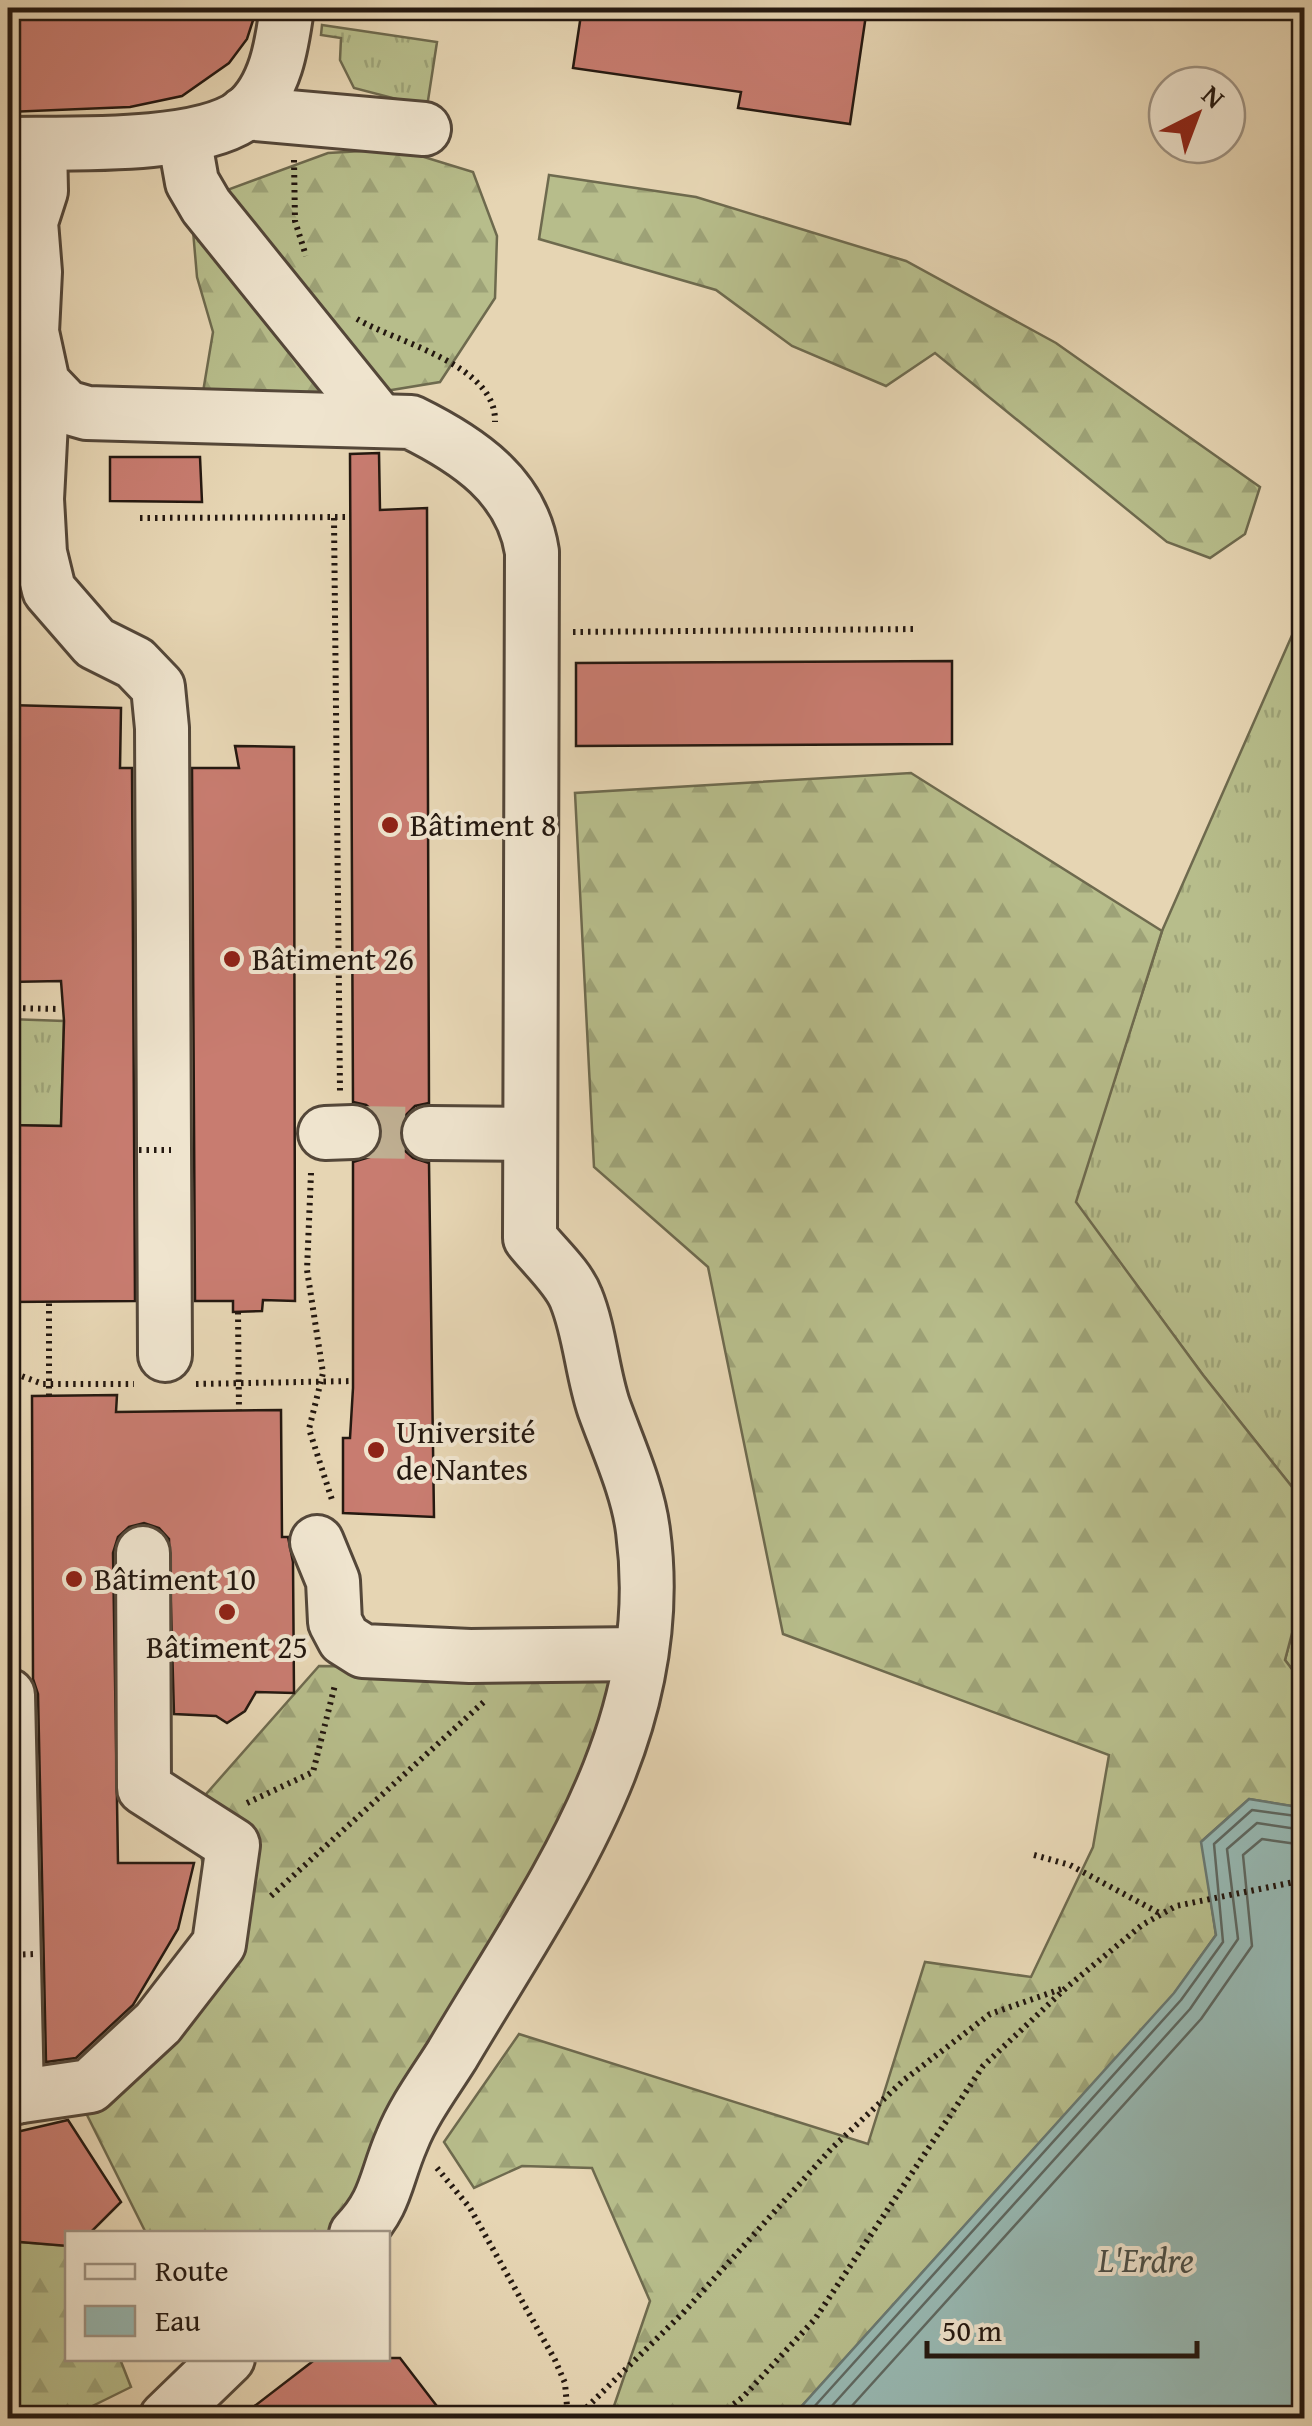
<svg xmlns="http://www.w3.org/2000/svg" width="1312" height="2426" viewBox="0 0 1312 2426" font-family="'Gentium Book Plus',serif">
<defs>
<pattern id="grass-tufts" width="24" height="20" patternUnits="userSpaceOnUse" patternTransform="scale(2.5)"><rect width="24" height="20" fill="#b7bd8b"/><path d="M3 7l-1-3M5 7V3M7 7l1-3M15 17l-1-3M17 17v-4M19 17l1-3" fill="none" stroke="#9da277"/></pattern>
<pattern id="forest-firs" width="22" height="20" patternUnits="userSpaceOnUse" patternTransform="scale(2.5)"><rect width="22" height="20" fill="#b7bd8b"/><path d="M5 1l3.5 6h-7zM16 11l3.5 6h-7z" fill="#9da277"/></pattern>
</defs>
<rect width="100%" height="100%" fill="#e6d5b3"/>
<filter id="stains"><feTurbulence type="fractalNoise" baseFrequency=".002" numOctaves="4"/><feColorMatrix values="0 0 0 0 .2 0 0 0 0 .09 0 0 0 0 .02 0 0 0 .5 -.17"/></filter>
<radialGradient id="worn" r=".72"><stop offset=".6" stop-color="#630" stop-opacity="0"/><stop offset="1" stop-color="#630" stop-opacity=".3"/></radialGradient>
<g fill="url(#grass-tufts)" stroke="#6e6a4e" stroke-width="2.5">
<polygon points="322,25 437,42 427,107 354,88 340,60 341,38 321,35"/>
<polygon points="1304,608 1304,1502 1203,1375 1075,1202 1162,931"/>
<polygon points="8,1019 64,1021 61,1126 8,1125"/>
<polygon points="1304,1588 1304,1685 1285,1660"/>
</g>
<g fill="url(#forest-firs)" stroke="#6e6a4e" stroke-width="2.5">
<polygon points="398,149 473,172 497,236 495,298 440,382 331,400 202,398 213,332 197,277 192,219 227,190 328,153"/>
<polygon points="549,175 696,197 906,261 1056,343 1260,487 1245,534 1210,558 1167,542 935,353 886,386 792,346 716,290 539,239"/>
<polygon points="911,773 1162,931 1076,1202 1203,1375 1304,1502 1304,1588 1285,1660 1304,1685 1304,1808 1249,1799 1202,1841 1216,1935 1174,1994 791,2418 591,2418 613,2409 650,2301 592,2168 522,2166 474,2188 444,2142 519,2034 868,2144 925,1962 1031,1977 1093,1847 1109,1755 783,1634 708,1267 594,1167 575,793"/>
<polygon points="319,1666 613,1669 578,1804 359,2197 326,2233 146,2233 82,2105 161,2031 210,1900 192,1810"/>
<polygon points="8,2241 67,2246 68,2358 120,2359 131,2387 68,2418 8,2418"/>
</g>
<polygon fill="#97b8b2" stroke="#697871" stroke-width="2.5" points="1249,1799 1304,1808 1304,2418 791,2418 1174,1993 1216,1935 1201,1842"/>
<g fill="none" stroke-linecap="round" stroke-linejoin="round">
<g stroke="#5e6861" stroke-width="2.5">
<polyline points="804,2418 1181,2000 1223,1942 1214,1844 1252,1810 1304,1817"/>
<polyline points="821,2418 1190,2009 1238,1939 1227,1849 1257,1823 1304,1830"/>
<polyline points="841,2418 1201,2019 1252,1946 1243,1855 1262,1839 1304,1845"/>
</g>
</g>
<g fill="#c87c70" stroke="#241810" stroke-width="2.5">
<polygon points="8,8 257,8 247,39 229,63 182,96 130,107 8,112"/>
<polygon points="582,8 708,8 752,14 753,8 867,8 850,124 738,108 741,92 573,68"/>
<polygon points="379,453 380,510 427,508 429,1103 415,1106 404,1117 399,1134 403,1149 413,1158 429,1163 434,1517 343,1513 343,1438 350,1438 353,1388 353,1162 370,1157 380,1145 383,1132 378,1115 366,1105 353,1102 350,454"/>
<polygon points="110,457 200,457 202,502 110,501"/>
<polygon points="952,661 952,744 576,746 576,663"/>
<polygon points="8,705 121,708 120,768 132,768 135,1301 8,1302 8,1125 61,1126 64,1021 61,981 8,982"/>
<polygon points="235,746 294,747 295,1301 263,1300 262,1311 233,1312 233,1301 195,1301 192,768 239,768"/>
<polygon points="117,1395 116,1412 281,1410 282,1537 288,1537 293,1562 294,1693 256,1692 245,1711 227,1723 216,1716 174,1714 169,1539 159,1528 144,1523 129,1527 118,1537 113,1553 118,1863 194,1863 178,1929 133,2005 76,2058 46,2062 38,1694 33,1679 32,1396"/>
<polygon points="68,2120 121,2202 89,2234 68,2234 68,2246 8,2241 8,2134"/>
<polygon points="317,2358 400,2358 446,2418 239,2418"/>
</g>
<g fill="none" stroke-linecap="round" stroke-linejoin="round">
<polyline stroke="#bfaf92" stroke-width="52" stroke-dasharray="52 26" stroke-linecap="butt" points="353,1132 429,1133"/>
<defs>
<g id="minor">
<polyline points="245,113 424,129"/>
<polyline points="184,137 192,182 206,206 377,418"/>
<path d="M8,144C66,143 199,149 245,114C276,89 282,44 287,8"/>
<path d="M40,144L41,191L31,222L35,272L32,332L43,383L66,407L87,413L411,422C468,450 522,486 532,552L530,1238C544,1256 568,1277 576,1298C590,1332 592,1373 604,1408C618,1447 638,1490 643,1531C670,1733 548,1892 452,2055C435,2082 414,2110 402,2140C385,2179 387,2202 356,2234"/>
<polyline points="24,383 43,383 37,499 40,553 49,590 95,643 135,663 158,687 162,728 165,1355"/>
<polyline points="325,1133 353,1132"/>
<polyline points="429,1133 530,1134"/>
<polyline points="317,1542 333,1581 335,1622 344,1639 363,1651 470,1656 640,1654"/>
<polyline points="8,1695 17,2097"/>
<polyline points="8,2098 90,2086 158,2023 219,1944 233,1845 144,1788 143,1553"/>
<polyline points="166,2418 228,2358"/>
</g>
</defs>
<use href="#minor" stroke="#544739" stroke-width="58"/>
<g stroke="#241810" stroke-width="6" stroke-dasharray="2.5 5" stroke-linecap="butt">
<polyline points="294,160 295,221 306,256"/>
<path d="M357,319C398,343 497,365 495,422"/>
<polyline points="140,518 351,517"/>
<polyline points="334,518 340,1091"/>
<polyline points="573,632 918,629"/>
<polyline points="8,1008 60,1009"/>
<polyline points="311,1173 307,1270 323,1373 309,1429 333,1503"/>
<polyline points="238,1312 239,1411"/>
<polyline points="8,1371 43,1384 134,1384"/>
<polyline points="196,1384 353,1381"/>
<polyline points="49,1396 49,1302"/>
<polyline points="247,1803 313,1772 335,1685"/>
<polyline points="1034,1855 1070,1865 1161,1914"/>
<polyline points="271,1896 487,1699"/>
<polyline points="437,2168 470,2208 555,2360 565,2383 568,2418"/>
<polyline points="576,2418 683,2313 831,2149 904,2080 990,2014 1064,1988"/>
<polyline points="716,2418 743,2397 815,2319 983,2066 1067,1987 1142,1925 1176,1906 1304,1880"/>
</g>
<use href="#minor" stroke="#efe4ce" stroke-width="52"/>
<g stroke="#241810" stroke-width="6" stroke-dasharray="2.5 5" stroke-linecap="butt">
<polyline points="139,1150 171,1150"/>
<polyline points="8,1955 35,1954"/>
</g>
</g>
<g fill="#8f2418" stroke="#efe4ce" stroke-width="4">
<circle cx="390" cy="825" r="10"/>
<circle cx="232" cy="959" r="10"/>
<circle cx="376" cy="1450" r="10"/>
<circle cx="74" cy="1579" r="10"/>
<circle cx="227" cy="1612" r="10"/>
</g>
<g text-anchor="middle" stroke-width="8" stroke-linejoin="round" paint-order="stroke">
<g font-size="32" fill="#241810" stroke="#efe4ce" text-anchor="start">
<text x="410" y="836">Bâtiment 8</text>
<text x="252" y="970">Bâtiment 26</text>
<text x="396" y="1443">Université<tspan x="396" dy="37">de Nantes</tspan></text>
<text x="94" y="1590">Bâtiment 10</text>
<text x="227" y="1658" text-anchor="middle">Bâtiment 25</text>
</g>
<g font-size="35" font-style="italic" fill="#4c5049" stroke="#efe4ce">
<text x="1146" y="2272">L'Erdre</text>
</g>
</g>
<rect width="1312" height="2426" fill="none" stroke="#e6d5b3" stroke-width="40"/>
<rect x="10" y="10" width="1292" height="2406" fill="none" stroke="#241810" stroke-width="5"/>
<rect x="20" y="20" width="1272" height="2386" fill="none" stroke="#241810" stroke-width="2.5"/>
<rect x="65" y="2231" width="325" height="130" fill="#efe4ce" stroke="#9e9282" stroke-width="2.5"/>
<rect x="85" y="2264" width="50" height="15" fill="#efe4ce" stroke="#9e9282" stroke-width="2.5"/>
<text x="155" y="2281" font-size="30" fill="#241810">Route</text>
<rect x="85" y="2306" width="50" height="30" fill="#97b8b2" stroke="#9e9282" stroke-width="2.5"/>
<text x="155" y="2331" font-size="30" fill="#241810">Eau</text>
<g transform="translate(1197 115) rotate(42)"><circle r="48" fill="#efe4ce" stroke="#9e9282" stroke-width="2.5"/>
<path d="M0-8L18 38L0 25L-18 38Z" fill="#8f2418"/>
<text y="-15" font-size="28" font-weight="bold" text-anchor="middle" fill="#241810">N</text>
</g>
<path d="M927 2341v15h270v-15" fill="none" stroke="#241810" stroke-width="5"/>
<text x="942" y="2341" font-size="30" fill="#241810" stroke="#efe4ce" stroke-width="8" paint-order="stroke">50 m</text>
<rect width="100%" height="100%" filter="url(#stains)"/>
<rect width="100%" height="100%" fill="url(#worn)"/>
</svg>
